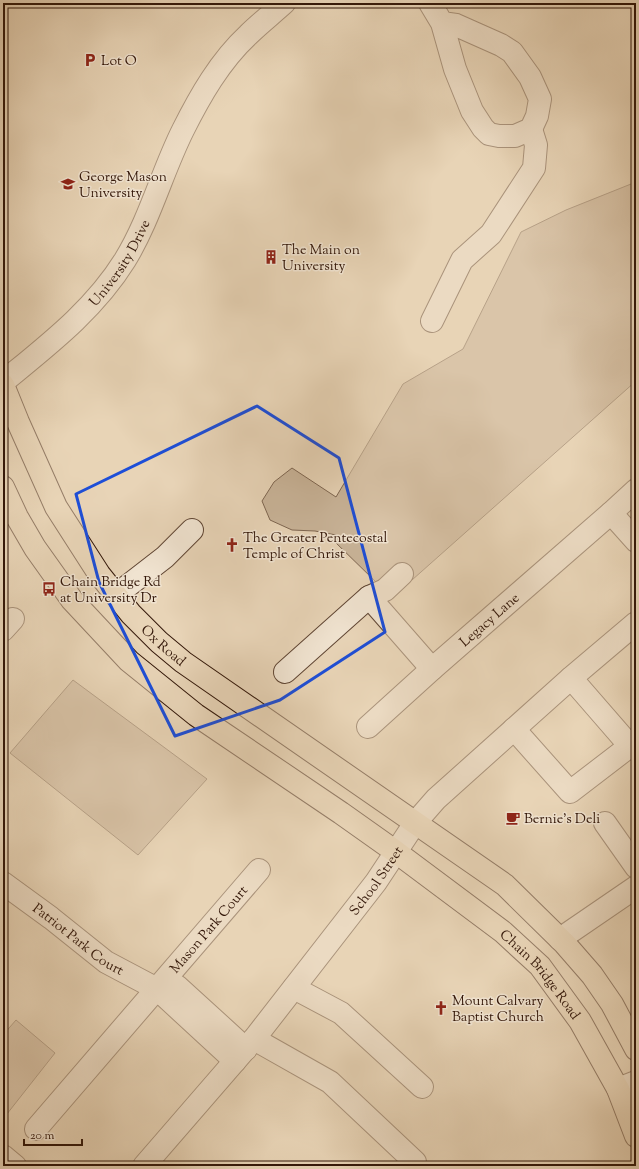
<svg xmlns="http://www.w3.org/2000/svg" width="639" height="1169" viewBox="0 0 639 1169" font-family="'Sorts Mill Goudy',serif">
<rect width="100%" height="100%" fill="#e8d4b7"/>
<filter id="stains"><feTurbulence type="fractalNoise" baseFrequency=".005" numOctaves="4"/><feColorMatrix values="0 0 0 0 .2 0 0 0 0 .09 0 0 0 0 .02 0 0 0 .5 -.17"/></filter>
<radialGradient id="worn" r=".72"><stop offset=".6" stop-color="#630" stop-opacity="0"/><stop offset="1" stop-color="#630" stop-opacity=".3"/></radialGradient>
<g fill="#c9b499" stroke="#7e6651">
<polygon points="636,182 636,381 412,580 399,566 376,582 334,541 336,535 315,531 292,530 270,520 262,501 274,482 292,468 336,497 403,384 463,349 521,232 566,210"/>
<polygon points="73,680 207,779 138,855 10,753"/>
<polygon points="16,1020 55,1053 3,1119 3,1035"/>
</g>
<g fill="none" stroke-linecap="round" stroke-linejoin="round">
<defs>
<g id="minor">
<polyline points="430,3 442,23 455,69 472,111 483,128 489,134 499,136 515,136 531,129 537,116 540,99 530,77 512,52 501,45 456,25 442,23"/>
<polyline points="432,321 462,260 491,234 534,168 536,145 531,129"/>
<path id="s1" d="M3,382C48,345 94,310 125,260C150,219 162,172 183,130C200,96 220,61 248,35C259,24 272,14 284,3"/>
<polyline points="611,513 636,490"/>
<polyline points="116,595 165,557 192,530"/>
<polyline points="369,597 385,590 402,574"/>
<polyline points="3,630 13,619"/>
<polyline points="285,672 369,597 432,669"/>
<path id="s2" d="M368,727L432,669L611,513L636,541"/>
<polyline points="514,729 570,792 630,746 571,678"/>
<polyline points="605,823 636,867"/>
<path id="s3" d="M3,883L51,918L106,962L157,989L235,1061"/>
<polyline points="560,939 636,887"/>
<polyline points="294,988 341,1013 422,1087"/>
<polyline points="157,989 177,986 246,1049"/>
<polyline points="254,1039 330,1082 415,1162"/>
<polyline points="618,1089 636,1082"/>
<path id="s4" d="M36,1129L259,870"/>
<polyline points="3,1156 15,1166"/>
<path id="s5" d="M144,1166L254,1039L376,882L415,823L436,799L571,678L636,623"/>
</g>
<g id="major">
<path id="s6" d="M3,385L18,422L56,507L99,574L131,614L159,642L183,662L505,885L565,944L592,975L612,1004L636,1049"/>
<path id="s7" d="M3,487L17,517L35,548L72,600L129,661L196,715L341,813L396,852L503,932L540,966L580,1021L618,1089L636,1136"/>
</g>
</defs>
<use href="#minor" stroke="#604634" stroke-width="24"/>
<use href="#major" stroke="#331709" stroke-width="24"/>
<use href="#minor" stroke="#f0e3d0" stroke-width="22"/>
<use href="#major" stroke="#e8d4b7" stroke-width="22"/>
</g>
<path d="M0 0H639V1169H0ZM257,406L339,458L385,632L280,700L175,736L99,582L76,494Z" fill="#e8d4b7" fill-opacity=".55" fill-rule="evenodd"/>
<path fill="none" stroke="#1d4ed8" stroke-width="3" stroke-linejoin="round" d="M257,406L339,458L385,632L280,700L175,736L99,582L76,494Z"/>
<defs>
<symbol id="parking-bare" viewBox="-9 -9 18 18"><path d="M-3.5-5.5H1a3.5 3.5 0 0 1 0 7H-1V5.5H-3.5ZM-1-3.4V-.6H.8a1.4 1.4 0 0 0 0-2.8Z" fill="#8f2418" stroke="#f0e3d0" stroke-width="2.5" paint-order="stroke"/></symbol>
<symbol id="university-bare" viewBox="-9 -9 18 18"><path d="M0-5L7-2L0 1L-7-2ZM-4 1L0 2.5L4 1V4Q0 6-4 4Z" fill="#8f2418" stroke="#f0e3d0" stroke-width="2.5" paint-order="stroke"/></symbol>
<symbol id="building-bare" viewBox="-9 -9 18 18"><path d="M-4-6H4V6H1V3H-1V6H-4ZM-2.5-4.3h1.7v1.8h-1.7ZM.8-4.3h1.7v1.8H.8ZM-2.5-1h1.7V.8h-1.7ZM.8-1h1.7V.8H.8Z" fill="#8f2418" stroke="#f0e3d0" stroke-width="2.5" paint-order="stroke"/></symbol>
<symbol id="church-bare" viewBox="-9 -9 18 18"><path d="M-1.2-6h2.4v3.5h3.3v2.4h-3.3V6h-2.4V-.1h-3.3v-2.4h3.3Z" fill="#8f2418" stroke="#f0e3d0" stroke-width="2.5" paint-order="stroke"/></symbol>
<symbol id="bus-bare" viewBox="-9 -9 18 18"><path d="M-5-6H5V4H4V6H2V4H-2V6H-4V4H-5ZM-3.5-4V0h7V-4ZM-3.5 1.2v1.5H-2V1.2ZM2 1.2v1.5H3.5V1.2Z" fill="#8f2418" stroke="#f0e3d0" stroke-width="2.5" paint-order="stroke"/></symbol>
<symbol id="cafe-bare" viewBox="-9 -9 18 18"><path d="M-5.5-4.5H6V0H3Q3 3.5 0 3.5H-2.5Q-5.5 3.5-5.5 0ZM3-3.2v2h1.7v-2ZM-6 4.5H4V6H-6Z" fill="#8f2418" stroke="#f0e3d0" stroke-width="2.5" paint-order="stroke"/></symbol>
</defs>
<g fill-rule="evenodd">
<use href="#parking-bare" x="80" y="50" width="20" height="20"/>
<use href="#university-bare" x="58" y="174" width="20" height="20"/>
<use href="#building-bare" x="261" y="247" width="20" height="20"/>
<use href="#church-bare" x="222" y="535" width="20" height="20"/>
<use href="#bus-bare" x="39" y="579" width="20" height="20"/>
<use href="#cafe-bare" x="503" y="808" width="20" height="20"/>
<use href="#church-bare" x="431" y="998" width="20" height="20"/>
</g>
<g text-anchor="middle" stroke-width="3" stroke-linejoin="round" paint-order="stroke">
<g font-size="14" fill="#331709" stroke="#f0e3d0" text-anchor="start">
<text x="101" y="65">Lot O</text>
<text x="79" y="181">George Mason<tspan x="79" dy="16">University</tspan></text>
<text x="282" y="254">The Main on<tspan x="282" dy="16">University</tspan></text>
<text x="243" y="542">The Greater Pentecostal<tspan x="243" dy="16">Temple of Christ</tspan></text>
<text x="60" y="586">Chain Bridge Rd<tspan x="60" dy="16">at University Dr</tspan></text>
<text x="524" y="823">Bernie's Deli</text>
<text x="452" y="1005">Mount Calvary<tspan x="452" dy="16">Baptist Church</tspan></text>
</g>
<g font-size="14" fill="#331709" stroke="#f0e3d0">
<text dy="5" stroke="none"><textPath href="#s1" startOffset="168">University Drive</textPath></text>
<text dy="5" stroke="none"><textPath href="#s2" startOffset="162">Legacy Lane</textPath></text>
<text dy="5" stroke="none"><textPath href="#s6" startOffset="309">Ox Road</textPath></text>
<text dy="5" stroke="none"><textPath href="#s5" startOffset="368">School Street</textPath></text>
<text dy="5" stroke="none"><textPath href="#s4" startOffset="264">Mason Park Court</textPath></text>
<text dy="5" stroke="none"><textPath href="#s3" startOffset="94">Patriot Park Court</textPath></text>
<text dy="5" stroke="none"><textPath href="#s7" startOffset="735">Chain Bridge Road</textPath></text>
</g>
</g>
<rect width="639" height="1169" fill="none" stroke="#e8d4b7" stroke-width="16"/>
<rect x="4" y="4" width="631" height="1161" fill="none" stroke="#331709" stroke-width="2"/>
<rect x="8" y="8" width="623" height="1153" fill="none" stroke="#331709"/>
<path d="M24 1139v6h58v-6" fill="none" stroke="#331709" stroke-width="2"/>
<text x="30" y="1139" font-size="12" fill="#331709" stroke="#f0e3d0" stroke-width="3" paint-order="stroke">20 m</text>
<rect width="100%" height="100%" filter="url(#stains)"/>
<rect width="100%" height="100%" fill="url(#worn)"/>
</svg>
